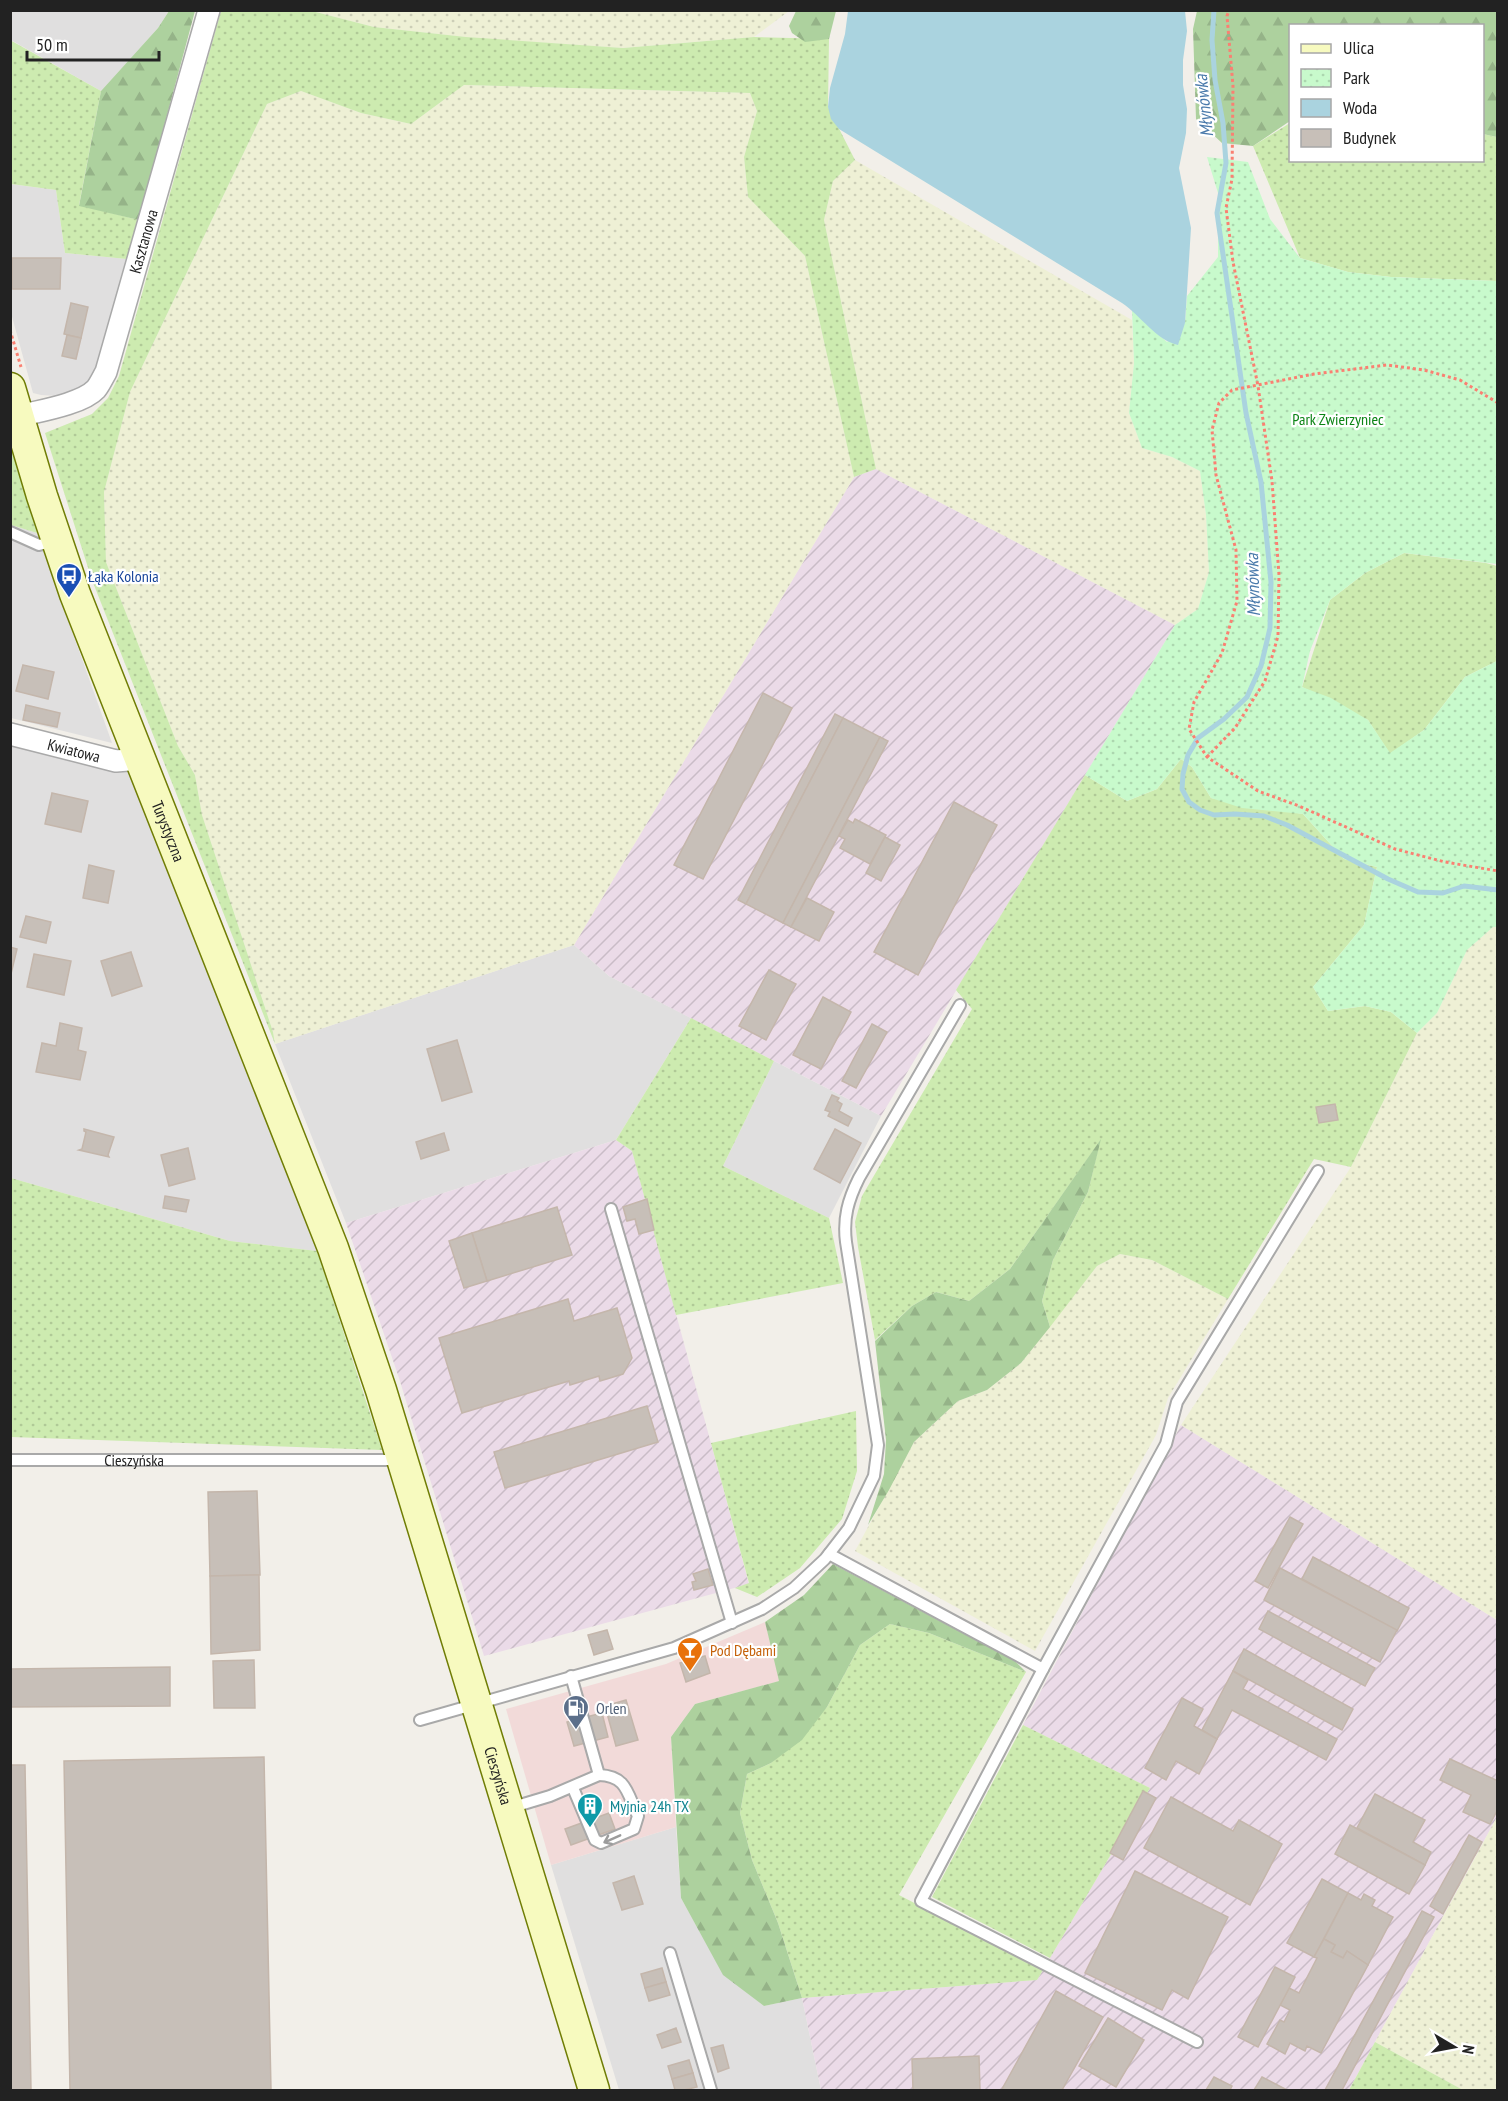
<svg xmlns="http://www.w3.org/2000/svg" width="1508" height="2101" viewBox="0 0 1508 2101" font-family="'PT Sans Narrow',sans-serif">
<defs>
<pattern id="industrial-furrows" width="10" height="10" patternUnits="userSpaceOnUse" patternTransform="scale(1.5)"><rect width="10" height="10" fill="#ebdbe8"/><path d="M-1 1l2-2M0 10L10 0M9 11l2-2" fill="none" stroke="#c9bcc7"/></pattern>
<pattern id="farmland-dots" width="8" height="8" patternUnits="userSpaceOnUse" patternTransform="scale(1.5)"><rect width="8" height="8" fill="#eef0d5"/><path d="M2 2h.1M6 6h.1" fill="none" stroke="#ccceb7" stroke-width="1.8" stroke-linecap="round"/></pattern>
<pattern id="grass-dots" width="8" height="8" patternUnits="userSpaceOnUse" patternTransform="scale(1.5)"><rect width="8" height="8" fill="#cdebb0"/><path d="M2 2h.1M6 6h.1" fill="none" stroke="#b0c997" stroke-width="1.8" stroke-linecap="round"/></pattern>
<pattern id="forest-firs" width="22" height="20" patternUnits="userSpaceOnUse" patternTransform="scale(1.5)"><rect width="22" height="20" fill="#add19e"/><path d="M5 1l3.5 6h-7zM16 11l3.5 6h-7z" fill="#95b388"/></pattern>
<pattern id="park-dots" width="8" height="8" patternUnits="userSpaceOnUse" patternTransform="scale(1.5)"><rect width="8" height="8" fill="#c8facc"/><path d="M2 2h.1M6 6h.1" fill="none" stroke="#acd6af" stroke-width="1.8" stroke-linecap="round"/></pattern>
</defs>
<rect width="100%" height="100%" fill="#f2efe9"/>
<g fill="#e0dfdf">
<polygon points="11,11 169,11 158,28 101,91 11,40"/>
<polygon points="10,184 56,190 65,253 127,259 99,368 91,382 81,390 57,396 41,395 33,393 11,313"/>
<polygon points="11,525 37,533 112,743 11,718"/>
<polygon points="11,743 128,772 317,1251 230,1241 11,1178"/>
<polygon points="574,945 609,976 691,1018 616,1140 346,1223 275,1044"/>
<polygon points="774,1061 881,1116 829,1218 723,1166"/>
<polygon points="676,1827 681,1898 723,1974 764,2006 802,1998 821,2090 619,2090 551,1865"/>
</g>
<polygon fill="#f2dad9" points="765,1622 780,1681 695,1704 671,1737 676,1827 551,1865 506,1709 666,1664"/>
<g fill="url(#industrial-furrows)">
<polygon points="876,469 1175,625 881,1116 609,976 574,945 854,477"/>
<polygon points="616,1140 632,1151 749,1584 484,1656 399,1378 346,1223"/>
<polygon points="1181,1425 1497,1620 1497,1817 1349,2090 821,2090 802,1998 1037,1980 1150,1788 1023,1725"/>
</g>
<g fill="url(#farmland-dots)">
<polygon points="312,11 789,11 754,37 623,48 483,39 374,27"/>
<polygon points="464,85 750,93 757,111 744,157 748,197 805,256 854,477 574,945 275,1044 273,1032 202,815 195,775 178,746 106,562 104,492 130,392 267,104 301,91 361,113 411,124"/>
<polygon points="855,160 1132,320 1134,363 1129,413 1142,448 1172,457 1200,471 1206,515 1209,572 1198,609 1175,625 876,469 824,220 833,181"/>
<polygon points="1493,927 1497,927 1497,1620 1181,1425 1351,1167 1417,1033 1437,1013 1467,950"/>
<polygon points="1120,1254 1152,1260 1228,1299 1168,1398 1156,1435 1035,1651 855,1551 914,1442 958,1401 987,1390 1021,1363 1097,1266"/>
<polygon points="1497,1817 1497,2090 1463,2090 1375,2042"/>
</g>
<g fill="url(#grass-dots)">
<polygon points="221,11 312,11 374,27 466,37 623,48 754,37 829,39 828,107 855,160 833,181 824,220 876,469 854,477 805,256 748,197 744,157 757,111 750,93 464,85 411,124 361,113 301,91 267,104 130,392 104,492 106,562 178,746 195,775 202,815 273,1032 275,1044 92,580 45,433 92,414 108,398 119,376"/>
<polygon points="10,40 101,91 79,205 139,220 127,259 65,253 56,190 11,184"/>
<polygon points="1290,123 1290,160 1482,160 1483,134 1497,137 1497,281 1391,277 1348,272 1300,258 1253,146"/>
<polygon points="11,430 37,533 11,525"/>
<polygon points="1404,553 1486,563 1497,566 1497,661 1465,677 1424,730 1390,754 1368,720 1302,687 1330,600 1365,573"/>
<polygon points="1181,759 1192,767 1211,798 1303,814 1344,859 1377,867 1364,925 1313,987 1328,1011 1365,1006 1391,1012 1417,1033 1351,1167 1314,1159 1228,1299 1152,1260 1120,1254 1097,1266 1050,1327 1042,1301 1053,1260 1088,1192 1100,1141 1010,1269 969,1301 936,1292 912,1306 875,1340 858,1247 855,1222 862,1196 972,1009 956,990 1085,775 1127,801 1157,789"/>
<polygon points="691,1018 774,1061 723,1166 829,1218 843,1283 676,1315 632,1151 616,1140"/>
<polygon points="11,1178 230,1241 317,1251 382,1450 11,1437"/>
<polygon points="856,1411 857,1471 842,1519 800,1568 757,1597 735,1588 749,1583 711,1443"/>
<polygon points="890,1624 929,1633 1026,1672 899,1895 1043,1970 1037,1980 802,1998 778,1923 752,1860 740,1813 747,1774 771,1763 827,1707 860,1645"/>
<polygon points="1023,1725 1150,1788 1050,1958 932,1897"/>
<polygon points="1375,2042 1463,2090 1349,2090"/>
</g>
<g fill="url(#forest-firs)">
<polygon points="169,11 195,11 139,220 79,206 101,91 158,28"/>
<polygon points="796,11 836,11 829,39 805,42 792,33 789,26"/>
<polygon points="1197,11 1497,11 1497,137 1483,134 1482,26 1290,26 1290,121 1253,146 1222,143 1196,119 1193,29"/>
<polygon points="1101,1139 1088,1192 1053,1260 1042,1301 1050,1327 1021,1363 987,1390 958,1401 914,1442 889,1490 868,1525 884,1474 886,1440 875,1341 912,1306 936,1292 969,1301 1010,1269"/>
<polygon points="833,1564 1015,1661 1026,1672 929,1633 890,1624 860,1645 827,1707 802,1740 771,1763 747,1774 740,1813 752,1860 778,1923 802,1998 764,2006 723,1975 681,1898 671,1737 695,1704 779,1681 765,1622 804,1595"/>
</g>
<polygon fill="url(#park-dots)" points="1207,157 1248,162 1270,219 1300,258 1348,272 1391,277 1497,281 1497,564 1404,553 1365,573 1330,600 1310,651 1302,687 1331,698 1368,720 1390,753 1424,730 1465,677 1497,661 1497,927 1493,927 1467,950 1437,1013 1417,1033 1391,1012 1365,1006 1328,1011 1313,987 1364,925 1377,867 1344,859 1303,814 1242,808 1211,798 1192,767 1181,759 1157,789 1127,801 1085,775 1175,625 1198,609 1209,572 1206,515 1200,471 1172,457 1142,448 1129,413 1134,363 1132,310 1167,342 1185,323 1187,296 1218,257 1218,193"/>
<path fill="#aad3df" d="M848,11H1185L1187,31L1183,60V85L1187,109L1186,133L1179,168L1191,228L1185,323L1178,345C1156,340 1141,316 1122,303L839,129L831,119L828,107L830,88L845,34Z"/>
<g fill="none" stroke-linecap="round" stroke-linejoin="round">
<polyline stroke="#aad3df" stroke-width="5" points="1214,10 1212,40 1215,80 1223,123 1226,163 1217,213 1246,413 1261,482 1271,582 1270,628 1261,666 1247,697 1224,719 1198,738 1188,755 1183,774 1182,789 1189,802 1200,810 1214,815 1235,814 1264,816 1287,825 1388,879 1418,892 1443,893 1464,886 1498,890"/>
</g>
<g fill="#c7bfb8" stroke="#c4b6ab" stroke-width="1.5">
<polygon points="12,258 61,258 60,289 12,289"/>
<polygon points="71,303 88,307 81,338 64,334"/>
<polygon points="67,335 81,338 76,359 62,356"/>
<polygon points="23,665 54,672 48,699 16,691"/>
<polygon points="763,693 792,708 703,879 674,865"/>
<polygon points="26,705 60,713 57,727 23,720"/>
<polygon points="835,714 843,718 746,904 738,900"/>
<polygon points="843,718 880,737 783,923 746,904"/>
<polygon points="880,737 888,741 791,927 783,923"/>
<polygon points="52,793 88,801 81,832 45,824"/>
<polygon points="954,802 997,825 918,975 874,952"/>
<polygon points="855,819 886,835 870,864 840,848 845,839 839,836 848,820 853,823"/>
<polygon points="885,837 900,845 881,881 866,873"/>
<polygon points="89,865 114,871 108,903 83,898"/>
<polygon points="807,898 834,912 819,941 791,927"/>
<polygon points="26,916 51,922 46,943 20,937"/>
<polygon points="10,947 17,949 10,978"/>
<polygon points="131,952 142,986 112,996 101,961"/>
<polygon points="34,954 71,961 64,995 27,987"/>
<polygon points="769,970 796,984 766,1040 739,1026"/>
<polygon points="823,997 851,1012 821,1069 793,1055"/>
<polygon points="60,1023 82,1028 78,1050 86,1052 80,1080 36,1072 42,1043 56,1046"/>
<polygon points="872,1024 887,1032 856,1088 842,1081"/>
<polygon points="457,1040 472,1092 442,1101 427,1049"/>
<polygon points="832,1095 839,1098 837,1101 842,1104 839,1111 852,1118 848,1126 828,1116 830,1112 825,1110"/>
<polygon points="1335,1104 1338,1120 1319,1123 1316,1107"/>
<polygon points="84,1129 114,1137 108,1155 109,1157 79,1150 82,1149 86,1132 84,1131"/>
<polygon points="835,1129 861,1143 840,1183 814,1169"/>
<polygon points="444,1133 449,1150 421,1159 416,1142"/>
<polygon points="188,1148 195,1179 169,1186 161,1155"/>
<polygon points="165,1196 189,1200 186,1212 163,1208"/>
<polygon points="647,1199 654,1230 639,1234 635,1219 627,1221 623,1207"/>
<polygon points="557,1207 572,1255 487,1281 472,1233"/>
<polygon points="472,1233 487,1281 464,1288 449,1241"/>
<polygon points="568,1299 574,1321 617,1308 632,1358 623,1374 600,1381 599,1376 570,1385 569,1381 462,1413 439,1338"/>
<polygon points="647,1406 658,1442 505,1488 494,1452"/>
<polygon points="257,1491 260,1575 210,1576 208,1492"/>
<polygon points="1290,1517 1303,1524 1268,1588 1255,1581"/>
<polygon points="1313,1557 1409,1608 1397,1631 1302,1579"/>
<polygon points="1280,1568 1397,1630 1380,1662 1264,1600"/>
<polygon points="708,1569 713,1585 694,1590 692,1582 696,1581 693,1574"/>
<polygon points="259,1575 260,1650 211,1654 210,1576"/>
<polygon points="1268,1611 1375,1668 1365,1686 1259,1629"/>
<polygon points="607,1630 613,1649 594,1655 588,1635"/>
<polygon points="1244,1649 1353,1709 1342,1730 1233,1671"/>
<polygon points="705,1656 710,1673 686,1682 680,1663"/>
<polygon points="254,1660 255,1708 214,1708 213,1661"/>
<polygon points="170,1667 170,1706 10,1707 10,1669"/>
<polygon points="1233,1671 1248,1680 1243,1689 1337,1739 1326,1760 1232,1710 1217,1739 1202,1730"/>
<polygon points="1182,1698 1203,1709 1194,1726 1217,1739 1199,1774 1176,1761 1166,1780 1145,1768"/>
<polygon points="626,1700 638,1740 616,1746 605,1706"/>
<polygon points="602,1713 608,1737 574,1746 567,1722"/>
<polygon points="264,1757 271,2090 70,2090 64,1761"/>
<polygon points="1450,1759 1498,1781 1498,1809 1490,1824 1463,1812 1471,1795 1440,1780"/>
<polygon points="10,1765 25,1765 31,2090 10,2090"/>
<polygon points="1143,1791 1156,1798 1123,1860 1110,1853"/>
<polygon points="1375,1794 1425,1820 1413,1842 1431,1852 1425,1865 1357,1828"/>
<polygon points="1171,1797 1233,1831 1239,1820 1282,1844 1250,1905 1144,1848"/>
<polygon points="609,1813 615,1829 571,1845 565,1829"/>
<polygon points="1350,1825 1425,1865 1409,1894 1335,1854"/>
<polygon points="1469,1835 1482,1842 1443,1914 1430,1906"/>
<polygon points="1135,1871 1228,1917 1188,1999 1172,1990 1162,2010 1085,1973"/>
<polygon points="634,1876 643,1904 622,1910 613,1883"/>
<polygon points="1322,1879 1348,1893 1314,1957 1287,1943"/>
<polygon points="1348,1893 1361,1900 1364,1894 1375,1900 1372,1906 1393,1917 1368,1965 1347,1951 1343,1958 1331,1952 1335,1945 1324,1939"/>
<polygon points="1422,1911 1434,1917 1342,2090 1325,2090"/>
<polygon points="1324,1939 1335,1945 1331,1952 1343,1958 1347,1951 1368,1965 1321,2053 1307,2046 1305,2051 1290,2043 1285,2054 1267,2044 1280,2020 1284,2022 1290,2010 1280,2005 1289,1988 1299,1993 1317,1958 1314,1957"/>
<polygon points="1275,1967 1295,1977 1258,2047 1238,2037"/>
<polygon points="662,1968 666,1982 645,1988 641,1974"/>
<polygon points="666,1982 670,1995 649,2001 645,1988"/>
<polygon points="1056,1991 1103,2017 1062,2090 1005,2090 1002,2089"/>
<polygon points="1108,2018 1144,2040 1116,2087 1079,2066"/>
<polygon points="676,2028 681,2042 662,2048 657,2035"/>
<polygon points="723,2045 729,2068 718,2072 711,2048"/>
<polygon points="979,2056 980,2090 913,2090 912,2059"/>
<polygon points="689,2060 693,2073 672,2079 668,2066"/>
<polygon points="693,2073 697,2087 684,2090 675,2090 672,2079"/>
<polygon points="1214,2077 1232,2086 1230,2090 1206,2090"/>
<polygon points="1262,2077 1287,2090 1254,2090"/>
</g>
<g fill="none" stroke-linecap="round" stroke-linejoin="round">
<defs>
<g id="service">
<polyline points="10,532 39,545 56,541"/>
<polyline points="611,1209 732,1623"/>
<path id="s1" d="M10,1460H399"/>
<polyline points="829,1554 1043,1669"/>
<path d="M420,1720L674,1648L762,1609L794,1588L825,1559L849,1528L874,1476L878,1445L846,1242C843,1218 848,1200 859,1178L960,1005"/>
<path d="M573,1788L595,1840L601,1843L634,1829L638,1816C627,1793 627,1776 599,1775"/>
<polyline points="510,1808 550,1796 599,1775 571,1676"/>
<polyline points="670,1953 711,2090"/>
<polyline points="1197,2042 921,1901 1043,1669 1166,1444 1177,1402 1318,1171"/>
</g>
<g id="minor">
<path id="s2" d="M19,416C39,411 82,404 96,389C100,384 103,377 106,372L209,10"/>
<path id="s3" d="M10,734L116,761L128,760L138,756"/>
</g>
<g id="secondary">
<path id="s4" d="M10,388L42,496L75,594L333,1248L381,1390L594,2090"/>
</g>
</defs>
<use href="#service" stroke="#a9a9a9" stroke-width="14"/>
<use href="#minor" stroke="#a9a9a9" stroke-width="24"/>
<use href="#secondary" stroke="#707d05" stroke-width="33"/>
<g stroke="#fa8072" stroke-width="3" stroke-dasharray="3 3" stroke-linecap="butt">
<polyline points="10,330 21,367"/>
<polyline points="1498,403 1460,380 1424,370 1387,365 1314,374 1232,390 1219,403 1212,430 1216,475 1236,550 1237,601 1222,653 1194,702 1189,729 1207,757 1258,791 1299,806 1395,849 1445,862 1498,871"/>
<polyline points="1207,757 1235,728 1265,681 1278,636 1279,575 1272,481 1258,386 1233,262 1226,208 1232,179 1233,86 1227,16 1229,10"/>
</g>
<use href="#service" stroke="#fff" stroke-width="10"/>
<use href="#minor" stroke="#fff" stroke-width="21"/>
<use href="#secondary" stroke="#f7fabf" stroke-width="30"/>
</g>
<defs><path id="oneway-shaft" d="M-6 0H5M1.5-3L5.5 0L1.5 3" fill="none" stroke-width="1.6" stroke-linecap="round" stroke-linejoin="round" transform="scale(1.5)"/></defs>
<use stroke="#9c9c9c" href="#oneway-shaft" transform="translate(612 1839) rotate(156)"/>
<defs>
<symbol id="bus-pin" viewBox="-11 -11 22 30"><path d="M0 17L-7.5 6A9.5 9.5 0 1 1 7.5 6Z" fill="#1a4fb4" stroke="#fff"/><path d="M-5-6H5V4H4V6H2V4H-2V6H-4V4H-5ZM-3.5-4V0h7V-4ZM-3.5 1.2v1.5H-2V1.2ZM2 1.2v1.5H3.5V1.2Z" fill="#fff"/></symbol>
<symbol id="bar-pin" viewBox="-11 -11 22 30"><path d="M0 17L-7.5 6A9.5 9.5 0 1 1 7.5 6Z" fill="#e8710a" stroke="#fff"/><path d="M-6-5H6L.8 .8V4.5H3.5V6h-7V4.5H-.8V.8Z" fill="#fff"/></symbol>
<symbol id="fuel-pin" viewBox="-11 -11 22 30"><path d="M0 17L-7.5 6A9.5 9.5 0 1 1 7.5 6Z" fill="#5c6f8a" stroke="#fff"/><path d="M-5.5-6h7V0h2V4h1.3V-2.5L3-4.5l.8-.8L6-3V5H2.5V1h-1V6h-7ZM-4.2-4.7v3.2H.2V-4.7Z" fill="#fff"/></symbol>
<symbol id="building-pin" viewBox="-11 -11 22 30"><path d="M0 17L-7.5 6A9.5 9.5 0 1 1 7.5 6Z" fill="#0f9aa8" stroke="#fff"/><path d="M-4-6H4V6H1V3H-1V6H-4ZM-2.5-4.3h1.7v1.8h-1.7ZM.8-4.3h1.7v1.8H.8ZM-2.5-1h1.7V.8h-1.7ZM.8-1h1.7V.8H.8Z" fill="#fff"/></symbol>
</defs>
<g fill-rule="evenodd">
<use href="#bus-pin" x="54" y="561" width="30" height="40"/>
<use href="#bar-pin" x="675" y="1635" width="30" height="40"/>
<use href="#fuel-pin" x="561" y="1693" width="30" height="40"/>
<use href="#building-pin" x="575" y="1791" width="30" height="40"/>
</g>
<g text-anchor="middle" stroke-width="4.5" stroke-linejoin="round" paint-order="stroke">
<g font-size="16" fill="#222" stroke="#fff">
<text dy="6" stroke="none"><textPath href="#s2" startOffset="238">Kasztanowa</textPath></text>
<text dy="6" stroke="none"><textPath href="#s3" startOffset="66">Kwiatowa</textPath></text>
<text dy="6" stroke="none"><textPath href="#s4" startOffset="471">Turystyczna</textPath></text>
<text dy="6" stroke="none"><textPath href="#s1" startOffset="124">Cieszyńska</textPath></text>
<text dy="6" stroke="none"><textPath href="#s4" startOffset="1472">Cieszyńska</textPath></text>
</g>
<g font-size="16" fill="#0c8416" stroke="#fff">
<text x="1338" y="425">Park Zwierzyniec</text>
</g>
<g font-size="16" fill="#164399" stroke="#fff" text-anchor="start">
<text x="88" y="582">Łąka Kolonia</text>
</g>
<g font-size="16" fill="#c56008" stroke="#fff" text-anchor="start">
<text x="710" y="1656">Pod Dębami</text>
</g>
<g font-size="16" fill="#4e5e75" stroke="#fff" text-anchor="start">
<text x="596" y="1714">Orlen</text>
</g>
<g font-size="16" fill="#0d838f" stroke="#fff" text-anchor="start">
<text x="610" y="1812">Myjnia 24h TX</text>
</g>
<g font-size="18" font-style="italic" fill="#4a7aab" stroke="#fff">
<text transform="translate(1204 106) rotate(-96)" y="6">Młynówka</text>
<text transform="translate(1253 585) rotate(-92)" y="6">Młynówka</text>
</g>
</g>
<rect width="1508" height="2101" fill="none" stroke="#222222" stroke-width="24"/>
<rect x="1289" y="24" width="195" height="138" fill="#ffffff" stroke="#a7a7a7" stroke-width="1.5"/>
<rect x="1301" y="44" width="30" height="9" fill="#f7fabf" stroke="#a7a7a7" stroke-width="1.5"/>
<text x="1343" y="54" font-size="18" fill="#222222">Ulica</text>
<rect x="1301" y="69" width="30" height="18" fill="url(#park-dots)" stroke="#a7a7a7" stroke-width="1.5"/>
<text x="1343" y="84" font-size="18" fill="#222222">Park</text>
<rect x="1301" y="99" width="30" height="18" fill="#aad3df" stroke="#a7a7a7" stroke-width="1.5"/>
<text x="1343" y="114" font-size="18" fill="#222222">Woda</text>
<rect x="1301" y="129" width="30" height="18" fill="#c7bfb8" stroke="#a7a7a7" stroke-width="1.5"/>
<text x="1343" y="144" font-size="18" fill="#222222">Budynek</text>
<g transform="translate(1454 2047) rotate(100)" stroke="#ffffff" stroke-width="4.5" paint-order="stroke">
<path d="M0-4.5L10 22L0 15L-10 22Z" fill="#222222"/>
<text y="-9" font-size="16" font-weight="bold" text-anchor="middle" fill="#222222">N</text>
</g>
<path d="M27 51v9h132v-9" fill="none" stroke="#222222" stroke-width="3"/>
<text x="36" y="51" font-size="18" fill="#222222" stroke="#ffffff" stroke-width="4.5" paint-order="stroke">50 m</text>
</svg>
